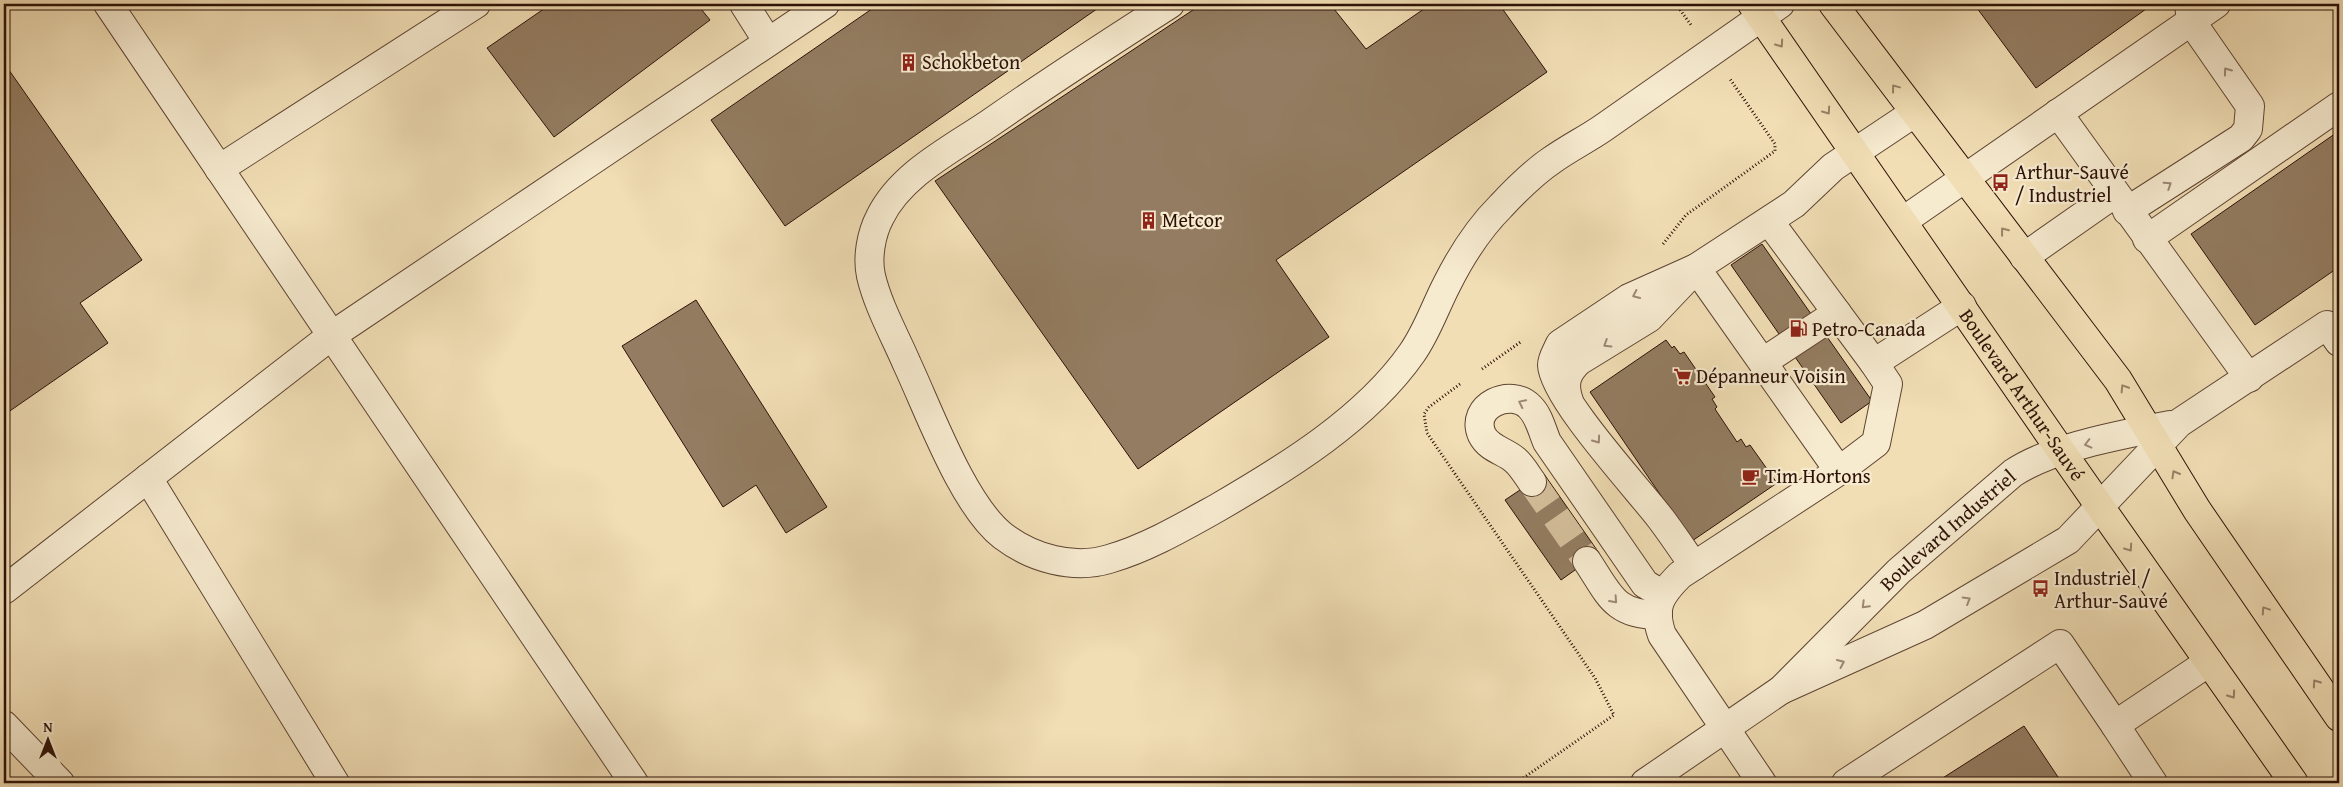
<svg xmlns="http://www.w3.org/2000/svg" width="2343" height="787" viewBox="0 0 2343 787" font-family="'Gentium Book Plus',serif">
<rect width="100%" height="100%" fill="#f1deb5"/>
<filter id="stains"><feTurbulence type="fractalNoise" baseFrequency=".004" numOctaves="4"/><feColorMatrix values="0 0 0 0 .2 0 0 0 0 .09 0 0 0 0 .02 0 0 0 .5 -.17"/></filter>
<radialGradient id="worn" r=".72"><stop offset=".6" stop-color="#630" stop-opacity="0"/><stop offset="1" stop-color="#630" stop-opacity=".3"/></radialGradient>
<g fill="#937c61" stroke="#2d1107">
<polygon points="551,4 697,4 710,20 554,137 487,48"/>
<polygon points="879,4 1104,4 785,226 711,120"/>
<polygon points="1202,4 1330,4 1366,49 1431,4 1499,4 1547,72 1276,260 1329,337 1138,469 935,181"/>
<polygon points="1974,4 2153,4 2036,88"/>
<polygon points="4,63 142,260 80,303 108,343 4,415"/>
<polygon points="2339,131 2339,267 2255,325 2191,234"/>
<polygon points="1762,244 1872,401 1841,423 1731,265"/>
<polygon points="696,300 827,507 786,533 756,485 723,507 622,346"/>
<polygon points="1666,340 1672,348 1674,346 1680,354 1684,352 1715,397 1712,399 1717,407 1715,409 1737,442 1741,439 1746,447 1750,445 1777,483 1692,541 1590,392"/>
<polygon points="1544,474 1599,553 1561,580 1505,500"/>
<polygon points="2024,726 2062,783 1935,783"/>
</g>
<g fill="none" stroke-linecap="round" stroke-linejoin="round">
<polyline stroke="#d4bf9b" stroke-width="28" stroke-dasharray="28 14" stroke-linecap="butt" points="1532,482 1587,561"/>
<defs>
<g id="minor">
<polyline points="108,4 634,783"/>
<polyline points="744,4 768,42"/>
<path d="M1170,4C1109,43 1049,82 990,123C952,149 901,174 880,217C871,234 867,258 871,276C878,306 895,336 907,364C929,411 963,505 1003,536C1032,558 1073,570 1109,559C1147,548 1183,527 1217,508C1286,468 1366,419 1412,353C1427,332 1435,307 1447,284C1461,256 1479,228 1501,206C1516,190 1534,172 1552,160C1569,148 1587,139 1603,128C1662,86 1721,45 1780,4"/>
<polyline points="2058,113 2249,378"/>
<polyline points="219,169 476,4"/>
<polyline points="2127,211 2241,138 2248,129 2250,106 2191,21 2189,4"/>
<polyline points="1769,221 1874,363 1962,306"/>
<polyline points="1903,221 2216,4"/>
<polyline points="2147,239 2339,106"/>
<polyline points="2024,257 2114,194"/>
<polyline points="1763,362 1837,313"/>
<path d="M1569,401C1563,384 1566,373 1579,361L1649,318L1689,276"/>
<polyline points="1839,471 1876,443 1888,384 1874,363"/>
<polyline points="148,478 335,783"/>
<path d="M1532,482C1527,475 1522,466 1515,460C1505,451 1489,449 1482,435C1469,406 1511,387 1530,407C1539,416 1542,430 1547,442L1645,584L1662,594"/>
<path d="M1587,561C1609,594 1614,615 1658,615"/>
<path d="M1694,566C1683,550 1673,535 1661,519C1639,490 1553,397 1552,365C1552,358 1557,351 1560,344L1629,298L1696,268"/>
<polyline points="4,590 331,336 825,4"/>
<polyline points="1781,690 1925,625 2068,540 2179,423 2327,325 2339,342"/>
<polyline points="4,725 60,783"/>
<path id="s1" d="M1645,783L1781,690L1899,571L2013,473C2054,446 2122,435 2170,425"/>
<path d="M1762,783L1662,635C1652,607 1660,595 1680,575L1839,471L1696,268L1794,204L1833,167L1914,113"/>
<polyline points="1846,783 2060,644 2115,725"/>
<polyline points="2153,783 2115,725 2209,662"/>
</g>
<g id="major">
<path id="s2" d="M1752,4L2061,451L2294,783"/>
<polyline points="1833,4 2118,380 2197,510 2339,717"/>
</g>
</defs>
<use href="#minor" stroke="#5e4432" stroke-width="30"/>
<use href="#major" stroke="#2d1107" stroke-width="30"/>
<g stroke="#2d1107" stroke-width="3" stroke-dasharray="1 2.5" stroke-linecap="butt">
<polyline points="1676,4 1691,25"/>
<polyline points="1663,244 1686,215 1775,151 1775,144 1730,79"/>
<polyline points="1482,369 1522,341"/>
<polyline points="1460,384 1429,407 1424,414 1427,433 1595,678 1614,715 1516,783"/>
</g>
<use href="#minor" stroke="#f6eacf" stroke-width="28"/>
<use href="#major" stroke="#f1deb5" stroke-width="28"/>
</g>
<defs><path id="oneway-chevron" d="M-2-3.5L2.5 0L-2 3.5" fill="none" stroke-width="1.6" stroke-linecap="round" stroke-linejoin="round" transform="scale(1.25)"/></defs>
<g stroke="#998267">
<use href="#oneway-chevron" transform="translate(1780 44) rotate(55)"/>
<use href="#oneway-chevron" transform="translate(1895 88) rotate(-127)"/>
<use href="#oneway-chevron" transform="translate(1827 111) rotate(55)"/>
<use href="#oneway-chevron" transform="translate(2004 231) rotate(-128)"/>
<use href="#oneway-chevron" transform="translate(2124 388) rotate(-122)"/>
<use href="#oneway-chevron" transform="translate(2175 474) rotate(-120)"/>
<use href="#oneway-chevron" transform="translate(2129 548) rotate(55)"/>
<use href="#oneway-chevron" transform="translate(2265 610) rotate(-124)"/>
<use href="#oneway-chevron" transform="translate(2316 683) rotate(-125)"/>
<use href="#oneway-chevron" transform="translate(2232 695) rotate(55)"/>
</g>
<g stroke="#9c8875">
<use href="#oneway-chevron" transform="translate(2227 71) rotate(-126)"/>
<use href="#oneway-chevron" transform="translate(2168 185) rotate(-33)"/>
<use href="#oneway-chevron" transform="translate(1636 295) rotate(155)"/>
<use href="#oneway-chevron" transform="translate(1607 344) rotate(148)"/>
<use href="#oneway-chevron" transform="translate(1522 403) rotate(-154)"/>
<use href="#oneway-chevron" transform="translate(1597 440) rotate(54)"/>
<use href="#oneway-chevron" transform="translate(2088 444) rotate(166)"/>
<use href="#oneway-chevron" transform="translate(1614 600) rotate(48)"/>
<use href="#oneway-chevron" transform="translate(1967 600) rotate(-31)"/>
<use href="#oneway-chevron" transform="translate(1865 605) rotate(135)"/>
<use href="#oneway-chevron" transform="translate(1841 663) rotate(-24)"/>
</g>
<defs>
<symbol id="building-bare" viewBox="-9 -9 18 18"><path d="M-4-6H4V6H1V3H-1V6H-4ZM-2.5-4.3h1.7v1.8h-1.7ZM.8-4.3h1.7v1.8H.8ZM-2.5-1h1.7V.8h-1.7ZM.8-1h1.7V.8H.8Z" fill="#8f2418" stroke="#f6eacf" stroke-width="2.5" paint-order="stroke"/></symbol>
<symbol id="bus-bare" viewBox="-9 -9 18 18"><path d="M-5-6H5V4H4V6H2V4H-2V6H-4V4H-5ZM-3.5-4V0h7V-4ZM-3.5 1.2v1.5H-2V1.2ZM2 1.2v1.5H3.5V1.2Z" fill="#8f2418" stroke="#f6eacf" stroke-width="2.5" paint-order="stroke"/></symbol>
<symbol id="fuel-bare" viewBox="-9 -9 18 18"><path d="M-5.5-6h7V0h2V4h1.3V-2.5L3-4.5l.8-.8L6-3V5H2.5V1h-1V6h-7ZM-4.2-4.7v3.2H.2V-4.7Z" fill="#8f2418" stroke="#f6eacf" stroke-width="2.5" paint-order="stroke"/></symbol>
<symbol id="supermarket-bare" viewBox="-9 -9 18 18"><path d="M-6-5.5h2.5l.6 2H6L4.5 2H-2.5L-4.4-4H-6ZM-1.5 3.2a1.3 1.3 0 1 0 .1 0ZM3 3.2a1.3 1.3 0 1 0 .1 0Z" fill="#8f2418" stroke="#f6eacf" stroke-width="2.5" paint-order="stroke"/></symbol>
<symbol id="cafe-bare" viewBox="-9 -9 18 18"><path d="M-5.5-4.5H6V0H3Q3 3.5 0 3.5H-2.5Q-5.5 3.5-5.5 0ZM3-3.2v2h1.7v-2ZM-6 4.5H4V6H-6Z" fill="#8f2418" stroke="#f6eacf" stroke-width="2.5" paint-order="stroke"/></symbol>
</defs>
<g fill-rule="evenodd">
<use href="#building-bare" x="896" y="50" width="25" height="25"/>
<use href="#bus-bare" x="1988" y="170" width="25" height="25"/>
<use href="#building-bare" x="1136" y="208" width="25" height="25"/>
<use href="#fuel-bare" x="1786" y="316" width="25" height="25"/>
<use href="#supermarket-bare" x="1670" y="364" width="25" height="25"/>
<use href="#cafe-bare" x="1738" y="464" width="25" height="25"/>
<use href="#bus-bare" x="2028" y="576" width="25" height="25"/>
</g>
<g text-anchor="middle" stroke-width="4.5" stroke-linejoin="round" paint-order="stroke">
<g font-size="20" fill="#2d1107" stroke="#f6eacf" text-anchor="start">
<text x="922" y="69">Schokbeton</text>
<text x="2015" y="179">Arthur-Sauvé<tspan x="2015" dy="23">/ Industriel</tspan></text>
<text x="1162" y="227">Metcor</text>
<text x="1812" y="336">Petro-Canada</text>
<text x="1696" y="383">Dépanneur Voisin</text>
<text x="1765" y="483">Tim Hortons</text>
<text x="2054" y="585">Industriel /<tspan x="2054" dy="23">Arthur-Sauvé</tspan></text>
</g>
<g font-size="20" fill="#2d1107" stroke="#f6eacf">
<text dy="7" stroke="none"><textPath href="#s2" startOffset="475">Boulevard Arthur-Sauvé</textPath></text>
<text dy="7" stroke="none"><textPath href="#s1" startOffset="396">Boulevard Industriel</textPath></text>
</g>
</g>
<rect width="2343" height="787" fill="none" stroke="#f1deb5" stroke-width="20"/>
<rect x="5" y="5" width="2333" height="777" fill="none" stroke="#2d1107" stroke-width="2.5"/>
<rect x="10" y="10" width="2323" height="767" fill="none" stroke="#2d1107"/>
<g transform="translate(48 740)" stroke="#f6eacf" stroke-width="4" paint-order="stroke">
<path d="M0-4L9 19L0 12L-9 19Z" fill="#2d1107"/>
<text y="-8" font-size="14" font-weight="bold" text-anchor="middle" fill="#2d1107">N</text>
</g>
<rect width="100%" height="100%" filter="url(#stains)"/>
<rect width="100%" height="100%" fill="url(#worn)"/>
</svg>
